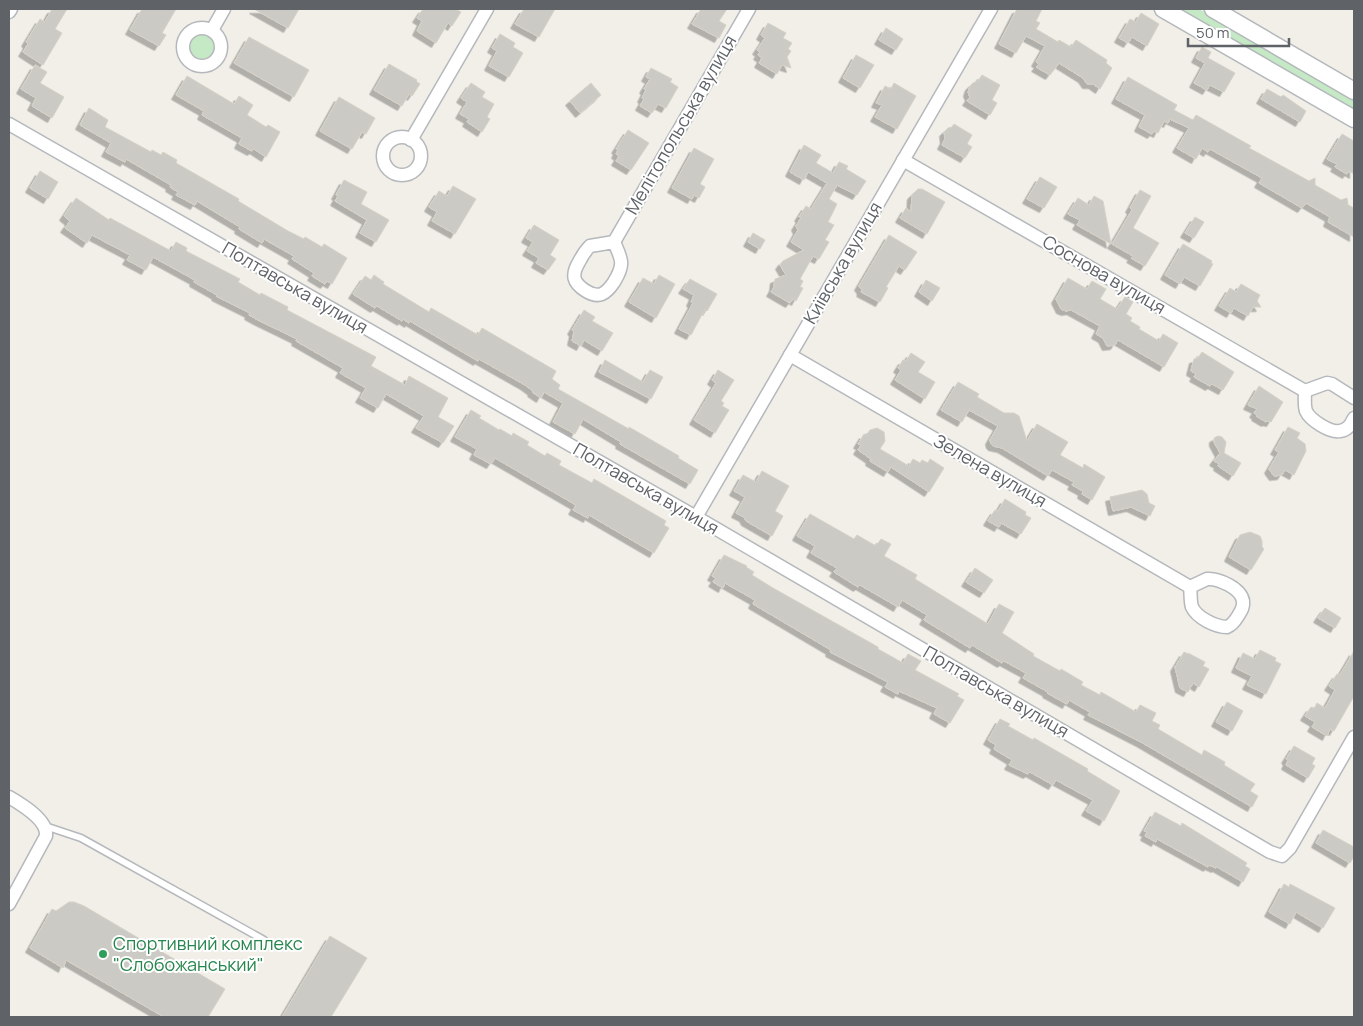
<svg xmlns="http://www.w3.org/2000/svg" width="1363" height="1026" viewBox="0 0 1363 1026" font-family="Manrope,sans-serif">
<defs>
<filter id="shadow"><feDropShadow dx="-4.5" dy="4.5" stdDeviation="0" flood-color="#0004"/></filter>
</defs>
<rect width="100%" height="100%" fill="#f1efe8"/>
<g fill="#c5e8c5">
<polygon points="1176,9 1199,9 1354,98 1354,112"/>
<circle cx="202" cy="47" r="19"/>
</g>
<g fill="#cccac5" stroke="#d6d1c6" filter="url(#shadow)">
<polygon points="52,9 67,9 55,29 62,33 43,65 23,52 28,44 26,42 40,19 45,22"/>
<polygon points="142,9 176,9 162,33 166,35 159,46 130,30"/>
<polygon points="254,9 299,9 288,28"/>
<polygon points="423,9 455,9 461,12 452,26 448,23 436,43 417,31 422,21 417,18"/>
<polygon points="524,9 555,9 539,37 515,24"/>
<polygon points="701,9 727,9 719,21 726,25 719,38 692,24"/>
<polygon points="1017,9 1042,9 1036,21 1040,23 1036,29 1058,42 1059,40 1071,47 1076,40 1107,60 1106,63 1112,68 1100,89 1093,84 1087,84 1083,78 1059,63 1050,75 1036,67 1039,64 1036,62 1045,46 1026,36 1016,53 999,44"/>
<polygon points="1141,13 1159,24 1147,46 1132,37 1128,43 1119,38 1130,19 1136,22"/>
<polygon points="768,23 786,33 783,38 792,43 788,49 791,51 787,57 791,68 782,65 777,74 759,63 762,58 758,55 760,52 757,50 765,38 761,35"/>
<polygon points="886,28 903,39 896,50 879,40"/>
<polygon points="500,34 515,43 513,47 523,53 509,77 489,66 497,51 492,48"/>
<polygon points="249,37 309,70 294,97 234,63"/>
<polygon points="1202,47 1211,52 1208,58 1235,73 1224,92 1210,85 1207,90 1194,83 1205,63 1196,58"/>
<polygon points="856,55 874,65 860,88 843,78"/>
<polygon points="389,64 417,80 416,81 420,84 412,96 409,94 402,106 374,90"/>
<polygon points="35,65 47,72 40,83 64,97 52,118 32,106 36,98 21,89"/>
<polygon points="651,68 672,79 670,82 678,87 666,108 658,104 652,113 640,106 644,99 642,98 646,90 644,89 650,79 646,77"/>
<polygon points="982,75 1000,85 992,100 997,103 990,115 967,101 970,97 968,92 970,86 973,83 978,81"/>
<polygon points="187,76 234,104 239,96 253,105 247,115 266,127 268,125 280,132 266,157 254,149 252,151 239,144 242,138 202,115 204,111 176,95"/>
<polygon points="1128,77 1177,105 1174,110 1193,120 1196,115 1251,146 1249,148 1309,181 1315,178 1315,185 1341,200 1347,198 1348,205 1354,208 1354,237 1328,222 1330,217 1306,203 1302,208 1259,183 1262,178 1210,149 1208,152 1202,148 1196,159 1177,148 1189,128 1170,119 1168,123 1164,121 1158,133 1154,131 1152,134 1139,127 1145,115 1116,99"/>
<polygon points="471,83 485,92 482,97 494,104 487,117 490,119 482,132 467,122 469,119 460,114 467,102 461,98"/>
<polygon points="591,83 601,95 580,113 570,101"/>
<polygon points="894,83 916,96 897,129 875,117 882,105 876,103 885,86 891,89"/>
<polygon points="1267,89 1281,97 1283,95 1306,111 1300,122 1261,99"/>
<polygon points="339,97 375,118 366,134 362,132 352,149 320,131"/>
<polygon points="89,108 108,120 105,127 151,152 152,150 161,155 163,152 177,160 176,163 239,199 238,201 288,231 304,239 305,237 322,247 324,244 347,258 332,284 327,281 325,284 312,276 314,273 292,259 294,256 264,239 262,243 239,229 240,227 197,201 195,205 176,195 178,192 170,187 171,185 126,159 125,162 106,152 111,143 80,125"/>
<polygon points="954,124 972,135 967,144 972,147 965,158 942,145 945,139 944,132 948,128 952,127"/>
<polygon points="628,130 649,143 631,170 616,161 619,156 616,154 618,150 616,149"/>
<polygon points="1342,134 1354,141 1354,174 1349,171 1347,174 1335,167 1337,164 1327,159"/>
<polygon points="804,145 821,155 816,163 833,173 839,162 848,166 846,169 866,181 857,195 837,185 829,199 837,204 828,222 834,225 825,240 829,242 819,259 813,256 800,279 803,281 800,287 803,288 796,301 793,299 790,303 771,292 774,287 775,279 786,275 780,265 783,261 804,250 791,242 798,230 796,226 801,218 799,217 806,206 811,209 827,183 808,172 804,180 790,172"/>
<polygon points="694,148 714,159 700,184 705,187 699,198 694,195 692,199 672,188"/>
<polygon points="40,171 58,182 48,199 30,188"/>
<polygon points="1040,177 1057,187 1044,208 1027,199"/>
<polygon points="344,180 367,192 361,204 389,220 376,242 360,233 367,220 335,201 338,196 336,195"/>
<polygon points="453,186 476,199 455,234 432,221 437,212 429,207 439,191 447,196"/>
<polygon points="918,189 922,189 945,202 927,234 900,218 906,208 911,212 912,195"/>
<polygon points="1140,190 1151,196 1133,228 1159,243 1145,266 1131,258 1133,256 1112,244 1132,210 1130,208"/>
<polygon points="1094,196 1103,201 1111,244 1077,225 1080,220 1068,214 1078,198 1089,205"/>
<polygon points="76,198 109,220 110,218 171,251 176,242 187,248 186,251 240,279 238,282 260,295 261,293 288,307 287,310 376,357 371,366 405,385 409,376 448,398 438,417 454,426 443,443 416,428 424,416 386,394 378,408 360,398 366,388 340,373 343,368 296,341 297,339 258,320 249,315 250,313 216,296 217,295 194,282 195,280 153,257 146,270 127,260 130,255 92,235 87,243 65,228 70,221 64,216"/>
<polygon points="1195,217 1204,222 1194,238 1185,233"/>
<polygon points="534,225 559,240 550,255 556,259 548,270 536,263 539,258 527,251 533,242 526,238"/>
<polygon points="753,233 765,240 760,249 748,242"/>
<polygon points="889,235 917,252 905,270 899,266 886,287 888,288 880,302 861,292 862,290 859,286"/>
<polygon points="1183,244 1212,261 1211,263 1213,264 1200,286 1184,277 1180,284 1165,275"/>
<polygon points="374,275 384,282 383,284 429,312 431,308 478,335 482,328 556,371 552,379 560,385 558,389 629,429 629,427 679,456 678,458 698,470 690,484 620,444 621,442 583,419 575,434 553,422 563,403 544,392 541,398 532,392 533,391 525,385 479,359 478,361 410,321 409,323 403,319 402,321 377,306 375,308 353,294 365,276 371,280"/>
<polygon points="659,275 675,284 656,318 629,302 643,278 654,284"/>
<polygon points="1068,278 1087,289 1092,281 1106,289 1100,299 1117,309 1125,297 1133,302 1126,314 1132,318 1130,321 1140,327 1139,329 1159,341 1163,334 1178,343 1164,367 1118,340 1115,345 1107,346 1103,338 1096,334 1100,326 1071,310 1066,311 1061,309 1056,299"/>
<polygon points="690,279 717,294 707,311 705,309 691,335 679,329 693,303 691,302 694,295 683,289"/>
<polygon points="926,280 940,288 932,301 919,292"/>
<polygon points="1241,284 1260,295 1257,301 1261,307 1253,307 1248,316 1234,308 1231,313 1219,306 1230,288 1236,292"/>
<polygon points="584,310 595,317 592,321 613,333 602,351 584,340 581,346 572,341 574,332 572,330"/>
<polygon points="1202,352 1234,372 1223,390 1212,384 1210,386 1194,377 1196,374 1191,371 1194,359 1198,358"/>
<polygon points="911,353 925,362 918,372 935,382 925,399 895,380 901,370 898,368 903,360 906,361"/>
<polygon points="605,360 643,382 650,370 663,377 651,399 599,372"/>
<polygon points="718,370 734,380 721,401 724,403 722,406 729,410 715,433 694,420 716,383 712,380"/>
<polygon points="958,382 979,394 977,397 1004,413 1014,413 1019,416 1027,441 1037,424 1068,442 1060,455 1083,468 1084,464 1105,477 1092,500 1082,494 1083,491 1072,485 1074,482 1052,470 1048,476 1002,448 993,446 991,444 990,440 998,426 969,410 962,422 941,410"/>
<polygon points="1259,386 1283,402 1271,422 1267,421 1266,422 1256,416 1257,415 1254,413 1257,409 1248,405"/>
<polygon points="471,410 481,416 479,418 499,430 500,429 512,436 513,433 529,442 527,445 545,456 547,453 561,461 559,465 592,483 594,479 666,521 664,525 669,528 654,553 589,515 588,518 573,510 576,505 495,458 491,464 474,455 477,449 455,437"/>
<polygon points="1288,427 1300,433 1297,438 1305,444 1306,451 1294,475 1285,470 1282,475 1274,476 1269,469 1279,452 1275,450"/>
<polygon points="877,428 884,432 885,441 880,449 909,466 913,459 920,463 922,460 928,463 930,459 944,468 929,492 891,467 888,472 870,461 871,459 858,450 861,445 858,444 864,434 866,436 870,430"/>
<polygon points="1218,436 1222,437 1226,442 1224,453 1241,463 1233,476 1218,466 1219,464 1214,461 1220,453 1214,442 1214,438"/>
<polygon points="762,471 789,486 775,511 783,516 772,536 746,521 744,517 736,513 745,497 734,491 743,475 756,482"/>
<polygon points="1142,490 1147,494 1149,503 1155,506 1150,516 1131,507 1113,511 1110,497"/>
<polygon points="1005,499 1026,512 1025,515 1031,518 1021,534 1001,523 999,527 988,521 995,510 998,511"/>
<polygon points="810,514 854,539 857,535 876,546 881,539 891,544 884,556 917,575 915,579 988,624 999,604 1014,612 1002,633 1034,654 1033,656 1060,671 1061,669 1083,682 1081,685 1100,695 1101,692 1136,712 1140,705 1156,713 1152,721 1160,725 1158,729 1202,755 1204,750 1225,762 1224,765 1255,784 1250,791 1258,796 1252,807 1141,742 1088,715 1090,712 1069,700 1067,704 1047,693 1048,692 1023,678 1026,673 1004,661 1002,663 972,645 970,648 924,620 927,615 902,600 898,607 860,585 858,587 834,572 837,568 811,553 815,546 797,536"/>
<polygon points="1250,532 1260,536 1262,541 1262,547 1264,549 1251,570 1229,557 1240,535"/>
<polygon points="724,555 747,566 746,567 754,572 752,575 773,588 878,647 878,649 903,663 908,654 921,661 915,670 959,694 957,696 964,700 950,723 934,714 937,708 899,691 898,694 885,687 888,682 830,652 831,650 753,604 755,600 725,583 723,588 713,582 716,578 712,576"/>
<polygon points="975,568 993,580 984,593 966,582"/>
<polygon points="1325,608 1341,618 1335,628 1318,618"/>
<polygon points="1260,650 1276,658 1275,661 1281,664 1266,694 1247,685 1252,676 1236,668 1243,653 1255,659"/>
<polygon points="1354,651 1354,696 1334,731 1330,729 1327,736 1312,727 1315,722 1305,716 1311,707 1314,709 1317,703 1325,708 1335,690 1329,686 1337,674 1340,675"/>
<polygon points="1184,652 1188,654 1188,653 1205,662 1203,666 1209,669 1199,687 1193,683 1188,692 1180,688 1175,667"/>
<polygon points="1227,702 1243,711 1232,731 1216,722"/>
<polygon points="1000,719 1010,724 1008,726 1033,740 1034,738 1088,769 1087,771 1120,791 1104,821 1086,811 1093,800 1056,780 1053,785 1030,772 1028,774 1009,765 1012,760 994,749 996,745 988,740"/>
<polygon points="1294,746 1315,758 1312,764 1315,766 1308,778 1286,765 1288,761 1286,759"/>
<polygon points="1155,812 1181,826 1182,823 1247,863 1245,866 1250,869 1243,882 1217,867 1216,868 1209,865 1208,867 1157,839 1156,842 1145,836 1147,832 1144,831"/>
<polygon points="1323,830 1354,847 1354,856 1350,863 1316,843"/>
<polygon points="1284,884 1289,887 1290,884 1335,908 1323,928 1296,912 1290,924 1269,912"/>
<polygon points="69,902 74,902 84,906 225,989 208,1017 164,1017 66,960 63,968 30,948 52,909 56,911"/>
<polygon points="330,936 367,958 331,1017 282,1017"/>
</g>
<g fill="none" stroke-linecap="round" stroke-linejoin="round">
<defs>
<polyline id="service" points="45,826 81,838 264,940"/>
<g id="minor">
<polyline points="9,12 11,9"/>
<circle cx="202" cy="47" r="19"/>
<polyline points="212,30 224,9"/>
<polyline points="9,124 696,517 1270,852 1282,856 1290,848 1354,737"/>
<circle cx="402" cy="156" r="19"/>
<polyline points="411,140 487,9"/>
<polyline points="903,160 1305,391"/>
<polyline points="614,242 749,9"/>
<path d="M614,242C622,260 625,264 614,282C606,294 599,299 586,291C573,283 571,275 579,262C582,256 585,251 590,246Z"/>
<polyline points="790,355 1190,587"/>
<path d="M1305,391C1305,397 1304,405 1306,411C1310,420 1330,433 1340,431C1348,430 1351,424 1354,418"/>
<polyline points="1305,391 1327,383 1332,384 1354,398"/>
<polyline points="696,517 991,9"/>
<path d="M1207,579C1218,578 1241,588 1243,601C1244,607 1241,611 1238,616C1235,621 1232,625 1227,627C1216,627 1197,618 1192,607C1190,601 1191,593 1190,587Z"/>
<path d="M9,797C21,804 48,820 46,836L9,904"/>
</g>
<g id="tertiary">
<polyline points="1163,9 1354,119"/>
<polyline points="1213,9 1354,91"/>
</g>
</defs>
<use href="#service" stroke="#b5b8bc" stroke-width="9"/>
<use href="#minor" stroke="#b5b8bc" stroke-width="15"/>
<use href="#tertiary" stroke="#b5b8bc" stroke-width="19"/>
<use href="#service" stroke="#fff" stroke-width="6"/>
<use href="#minor" stroke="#fff" stroke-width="12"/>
<use href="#tertiary" stroke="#fff" stroke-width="16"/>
</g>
<circle fill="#2e9e5b" stroke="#fff" stroke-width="2" cx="103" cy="954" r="5"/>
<g text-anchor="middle" stroke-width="4" stroke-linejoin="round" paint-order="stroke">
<g font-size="18" fill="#5f6368" stroke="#fff">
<text transform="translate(681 125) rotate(-60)" y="6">Мелітопольська вулиця</text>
<text transform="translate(843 263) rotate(-60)" y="6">Київська вулиця</text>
<text transform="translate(1104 275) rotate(30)" y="6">Соснова вулиця</text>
<text transform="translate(295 288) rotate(30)" y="6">Полтавська вулиця</text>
<text transform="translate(990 471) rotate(30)" y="6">Зелена вулиця</text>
<text transform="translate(646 489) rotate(30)" y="6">Полтавська вулиця</text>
<text transform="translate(996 692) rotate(30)" y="6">Полтавська вулиця</text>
</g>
<g font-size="18" fill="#27864d" stroke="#fff" text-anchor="start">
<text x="113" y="950">Спортивний комплекс<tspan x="113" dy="21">"Слобожанський"</tspan></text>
</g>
</g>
<rect width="1363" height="1026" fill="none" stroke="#5f6368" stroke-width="20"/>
<path d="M1188 38v8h101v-8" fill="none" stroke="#5f6368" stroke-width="2.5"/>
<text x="1196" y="38" font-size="15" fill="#5f6368" stroke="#ffffff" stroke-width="4" paint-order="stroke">50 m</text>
</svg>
